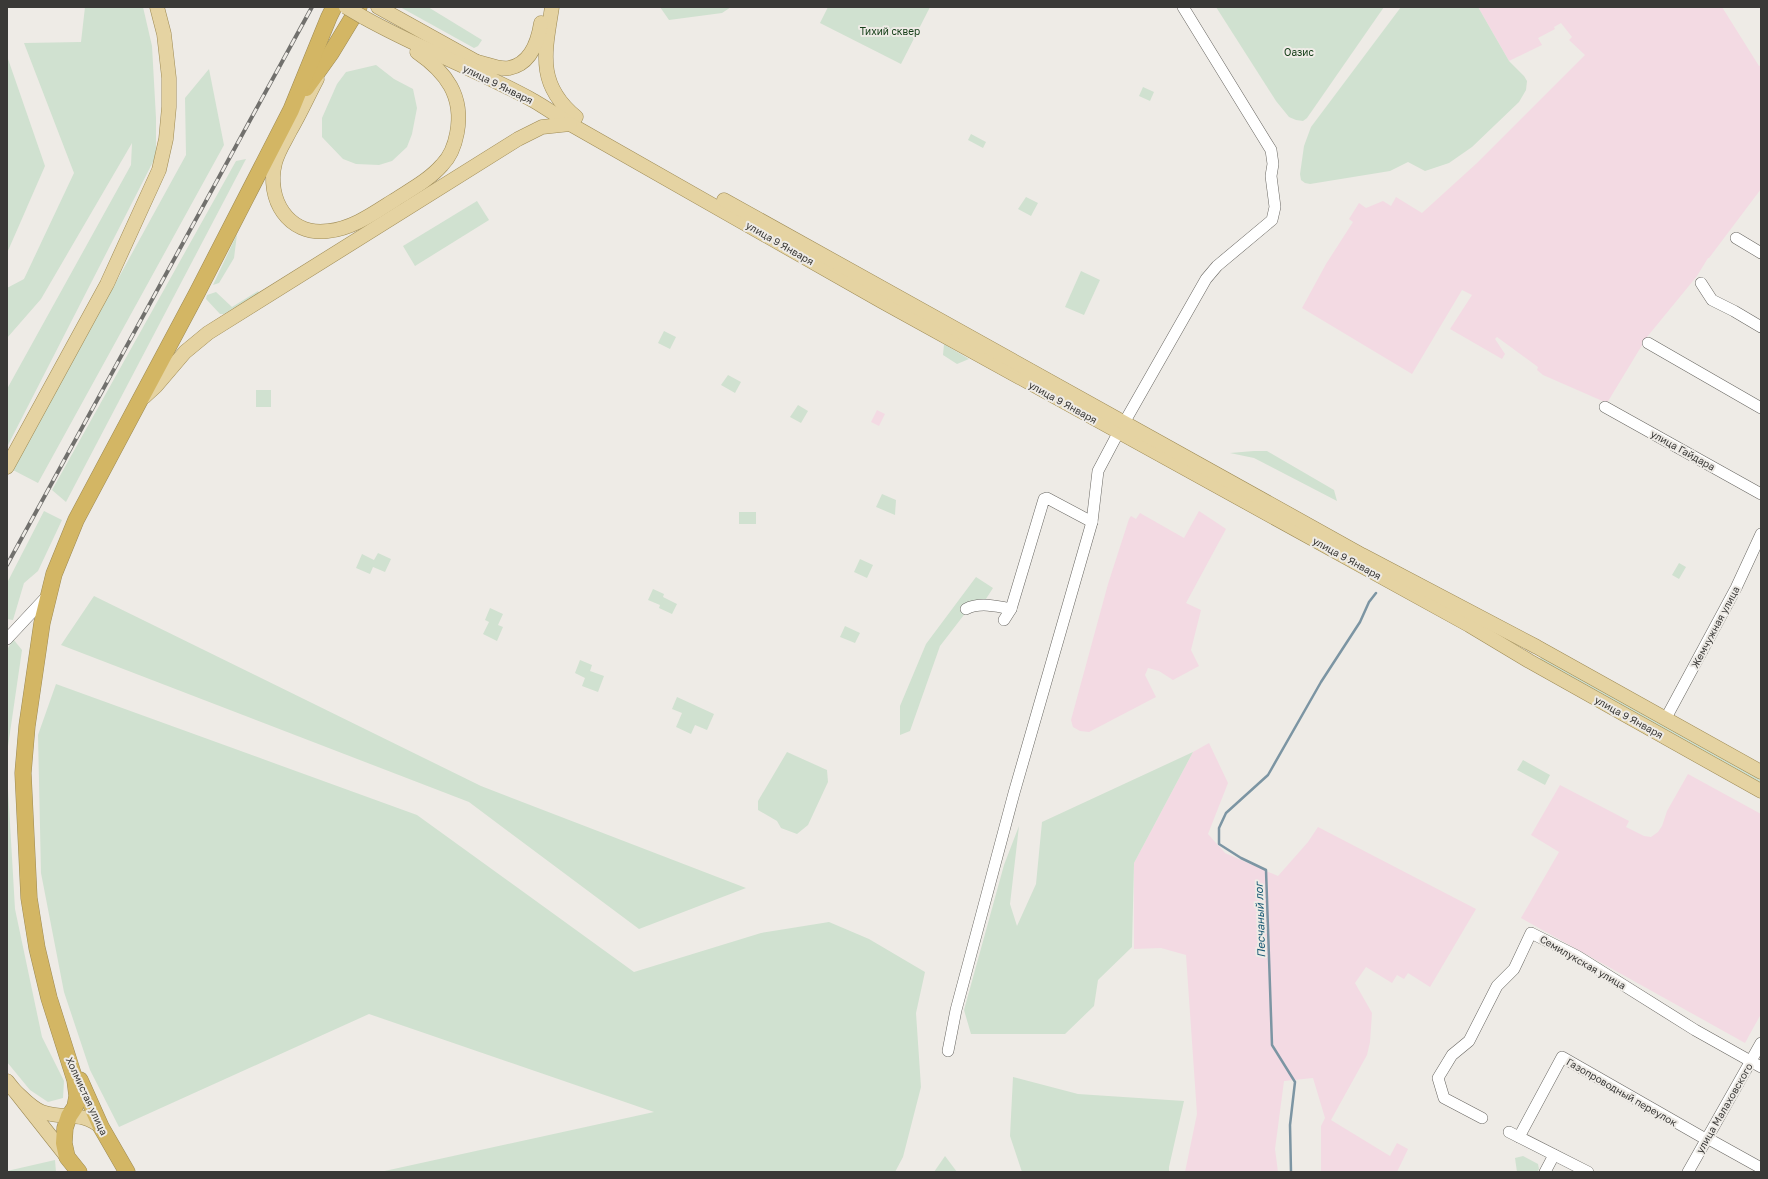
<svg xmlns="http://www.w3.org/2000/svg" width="1768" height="1179" viewBox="0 0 1768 1179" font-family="'Golos Text',sans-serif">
<rect width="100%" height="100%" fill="#eeebe6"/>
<g fill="#f3dae3">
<polygon points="1478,7 1722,7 1759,66 1761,65 1761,189 1709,258 1708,258 1697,276 1647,337 1607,403 1543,375 1537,370 1538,367 1497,337 1495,339 1505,354 1502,359 1450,329 1472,295 1462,290 1412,374 1302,308 1326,264 1353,222 1349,219 1359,203 1366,208 1383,201 1391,206 1396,197 1422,213 1477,163 1585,55 1569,40 1572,37 1561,23 1554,27 1555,29 1538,38 1542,45 1509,61"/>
<polygon points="877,410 885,414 879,426 871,422"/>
<polygon points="1199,511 1226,529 1186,603 1201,610 1191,650 1199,666 1173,680 1159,671 1148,668 1145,675 1156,697 1089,732 1080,731 1073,727 1071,720 1108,584 1129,519 1131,516 1136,519 1140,513 1184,538"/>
<polygon points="1209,743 1228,783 1208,834 1225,853 1278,876 1308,842 1318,827 1476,909 1430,987 1408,973 1404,979 1397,975 1392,983 1366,967 1355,983 1372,1013 1370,1042 1367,1055 1331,1120 1390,1156 1397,1143 1408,1149 1397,1172 1321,1172 1321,1126 1325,1118 1313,1078 1284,1081 1275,1149 1278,1172 1185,1172 1197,1114 1186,955 1161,948 1134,949 1134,863 1193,752"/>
<polygon points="1688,774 1761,814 1761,1014 1745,1043 1521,918 1559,852 1531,835 1560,785 1629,821 1626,827 1644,836 1651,837 1658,832 1662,826 1667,811"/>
</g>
<g fill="#d0e1d0">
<polygon points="85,7 143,7 152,46 156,118 156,156 7,447 7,389 131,165 132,143 41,299 7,338 7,288 24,279 74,173 24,43 81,42"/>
<polygon points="400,7 428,7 482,40 478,46 474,48"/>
<polygon points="660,7 731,7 722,13 669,20"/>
<polygon points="828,7 930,7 901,64 820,23"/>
<polygon points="1216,7 1384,7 1307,118 1303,121 1296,120 1289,117 1276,101"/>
<polygon points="1401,7 1478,7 1509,61 1524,76 1527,81 1526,90 1519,102 1472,147 1449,163 1425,171 1408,162 1390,171 1310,184 1305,183 1301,180 1300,174 1304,146 1311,127"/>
<polygon points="7,56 45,166 7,253"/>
<polygon points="376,65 394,79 413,89 417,108 412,134 407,147 392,161 379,165 356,164 343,159 322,137 322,118 337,84 346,72"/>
<polygon points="209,69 224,145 38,483 13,470 186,155 185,98"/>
<polygon points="1143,87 1154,92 1150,101 1139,96"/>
<polygon points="971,134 986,142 983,148 968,140"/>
<polygon points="246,159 66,502 52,490 236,161"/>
<polygon points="1026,197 1038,203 1031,216 1018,209"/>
<polygon points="477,201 489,220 415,266 403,246"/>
<polygon points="237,234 234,258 219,283 213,285"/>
<polygon points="1081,271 1100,280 1084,315 1065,307"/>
<polygon points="258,291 259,293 224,314 220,314 206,299 207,295 216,292 232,307"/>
<polygon points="664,331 676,337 670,349 658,343"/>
<polygon points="944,344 969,359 957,364 943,355"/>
<polygon points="728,375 741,382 735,393 721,385"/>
<rect x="256" y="390" width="15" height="17"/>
<polygon points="798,405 808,411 801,423 790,417"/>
<polygon points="1254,451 1267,451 1334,490 1337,501 1254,458 1230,453"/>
<polygon points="882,494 896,500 895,515 876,507"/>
<polygon points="44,511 62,520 38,571 24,583 13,620 7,619 7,583"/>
<rect x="739" y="512" width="17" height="12"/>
<polygon points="378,553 391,559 385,572 373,567 370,574 356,568 362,554 374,560"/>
<polygon points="860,559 873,565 867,578 854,572"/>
<polygon points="1679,563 1686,567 1679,579 1672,575"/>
<polygon points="976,577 993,588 982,605 970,607 940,646 910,731 900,735 900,706 926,644"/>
<polygon points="653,589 664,594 663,597 677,604 672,614 659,608 660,605 648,600"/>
<polygon points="94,596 481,786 746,888 639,929 469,802 61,645"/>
<polygon points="490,608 503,614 498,625 503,627 497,641 483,634 489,622 485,620"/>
<polygon points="845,626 860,633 855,643 840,637"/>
<polygon points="13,639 22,650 7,753 7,650"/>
<polygon points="1541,657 1761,780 1761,784 1539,661"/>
<polygon points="580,660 592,665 590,671 604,676 598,692 582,686 585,678 575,673"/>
<polygon points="56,684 417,815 634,972 761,933 829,922 869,939 925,972 916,1013 921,1087 903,1157 895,1172 380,1172 654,1112 369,1014 119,1127 90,1070 64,992 41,873 38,735"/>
<polygon points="677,697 714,714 707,730 695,725 691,734 676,727 682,713 672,709"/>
<polygon points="787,752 827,770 828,782 808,825 797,834 781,828 777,821 758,810 758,801"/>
<polygon points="1193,752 1134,863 1132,947 1098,980 1094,1006 1065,1034 971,1034 964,1010 1004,865 1019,826 1010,904 1017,926 1036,884 1042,822"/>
<polygon points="1523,760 1550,775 1545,785 1517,770"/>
<polygon points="7,772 15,909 42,1037 64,1081 63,1098 48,1102 30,1090 7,1062"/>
<polygon points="1013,1077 1078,1094 1184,1101 1169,1167 1169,1172 1022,1172 1010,1136"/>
<polygon points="945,1156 957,1172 934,1172"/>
<polygon points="1523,1156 1538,1164 1539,1169 1537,1172 1517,1172 1515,1158"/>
<polygon points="55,1160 56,1172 7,1172 7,1171"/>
</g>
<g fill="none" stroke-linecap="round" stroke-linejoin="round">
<polyline stroke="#7c95a3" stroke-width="2.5" points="1291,1172 1290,1125 1295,1082 1272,1045 1266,870 1241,858 1219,844 1219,828 1226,813 1268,775 1321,682 1360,622 1369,602 1376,593"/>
<defs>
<g id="minor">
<polyline points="1736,238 1761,253"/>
<polyline points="1701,283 1712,300 1734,311 1761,327"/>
<polyline points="1648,343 1761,408"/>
<polyline points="1605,407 1761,494"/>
<path d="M966,609C979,602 997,606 1011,609L1044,499L1047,498L1092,522"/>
<polyline points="1004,620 1011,609"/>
<polyline points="7,639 48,595"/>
<polyline points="1666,718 1736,588 1761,534"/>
<polyline points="948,1051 956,1010 1014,793 1092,522 1098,471 1116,437 1206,279 1217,266 1272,220 1275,207 1271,176 1273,164 1271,150 1183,7"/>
<polyline points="1482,1118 1444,1098 1438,1078 1452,1055 1469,1041 1497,986 1514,969 1531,933 1577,956 1695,1030 1761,1067"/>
<polyline points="1509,1132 1588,1172"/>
<polyline points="1519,1137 1562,1057 1702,1137 1707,1138 1761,1168"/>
<polyline points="1545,1172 1554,1155"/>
<polyline points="1688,1172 1761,1043"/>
</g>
<g id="major">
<polyline points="378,7 486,67"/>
<path d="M552,7C545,52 536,84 576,117"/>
<path d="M363,17C418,48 478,70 534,101C546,108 558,116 570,124L883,302L1469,625L1529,661L1761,791"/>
<path d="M478,62C487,64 500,70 509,68C531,64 538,42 541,23"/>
<path d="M317,79C308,96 300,114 290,131C285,141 278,151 275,163C266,199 288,236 328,231C352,229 374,213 393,201C410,190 429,180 442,165C450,157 455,144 457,133C464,96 446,72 417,52"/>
<polyline points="724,200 1362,555 1537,647 1761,772"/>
<polyline points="144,397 156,386 185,352 208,333 518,139 542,127 570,124"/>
<polyline points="7,467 107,284 159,170 166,139 169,107 169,78 164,34 157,7"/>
<polyline points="7,1081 67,1157"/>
<path d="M13,1089C22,1097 31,1108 42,1112C65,1120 81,1110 101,1127"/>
</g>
<g id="highway">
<polyline points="306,88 331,53 359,7"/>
<polyline points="80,1080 101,1127 127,1172"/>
<polyline points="79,1172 67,1157 64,1143 65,1128 69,1116 75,1107 77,1096 75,1080 49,998 37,948 29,898 23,773 27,726 42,623 54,574 76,520 197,293 291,110 329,17 334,7"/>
</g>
</defs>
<use href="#minor" stroke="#686661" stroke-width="12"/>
<use href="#major" stroke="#9d8a54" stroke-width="15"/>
<use href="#highway" stroke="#9d8a54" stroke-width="17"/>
<use href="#minor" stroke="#fff" stroke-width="11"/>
<use href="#major" stroke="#e5d3a2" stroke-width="14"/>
<use href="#highway" stroke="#d3b664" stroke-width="16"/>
<defs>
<polyline id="rail" points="7,565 312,7"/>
</defs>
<use href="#rail" stroke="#71706d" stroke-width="4"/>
<use href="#rail" stroke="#eeebe6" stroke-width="2.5" stroke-dasharray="8" stroke-linecap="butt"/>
<defs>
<polyline id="major-bridge" points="346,7 363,17"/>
</defs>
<use href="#major-bridge" stroke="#9d8a54" stroke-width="15" stroke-linecap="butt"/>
<use href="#major-bridge" stroke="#e5d3a2" stroke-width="14"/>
</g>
<g text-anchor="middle" stroke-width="4" stroke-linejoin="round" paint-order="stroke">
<g font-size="10" fill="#17401a" stroke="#eeebe6">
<text x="890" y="35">Тихий сквер</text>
<text x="1299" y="56">Оазис</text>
</g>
<g font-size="10" fill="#3a3937" stroke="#eeebe6">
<text transform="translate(498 84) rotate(26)" y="4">улица 9 Января</text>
<text transform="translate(780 243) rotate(30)" y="4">улица 9 Января</text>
<text transform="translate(1063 402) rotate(29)" y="4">улица 9 Января</text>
<text transform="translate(1683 450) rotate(29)" y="4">улица Гайдара</text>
<text transform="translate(1347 558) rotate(29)" y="4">улица 9 Января</text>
<text transform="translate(1715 627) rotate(-62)" y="4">Жемчужная улица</text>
<text transform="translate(1629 717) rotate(29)" y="4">улица 9 Января</text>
<text transform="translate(1583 962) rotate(30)" y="4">Семилукская улица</text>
<text transform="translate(1622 1092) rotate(30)" y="4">Газопроводный переулок</text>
<text transform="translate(87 1096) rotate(65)" y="4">Холмистая улица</text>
<text transform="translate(1724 1108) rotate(-60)" y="4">улица Малаховского</text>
</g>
<g font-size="11" font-style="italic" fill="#175874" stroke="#eeebe6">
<text transform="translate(1260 920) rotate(-92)" y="4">Песчаный лог</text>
</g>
</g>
<rect width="1768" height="1179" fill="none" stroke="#3a3937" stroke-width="16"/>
</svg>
